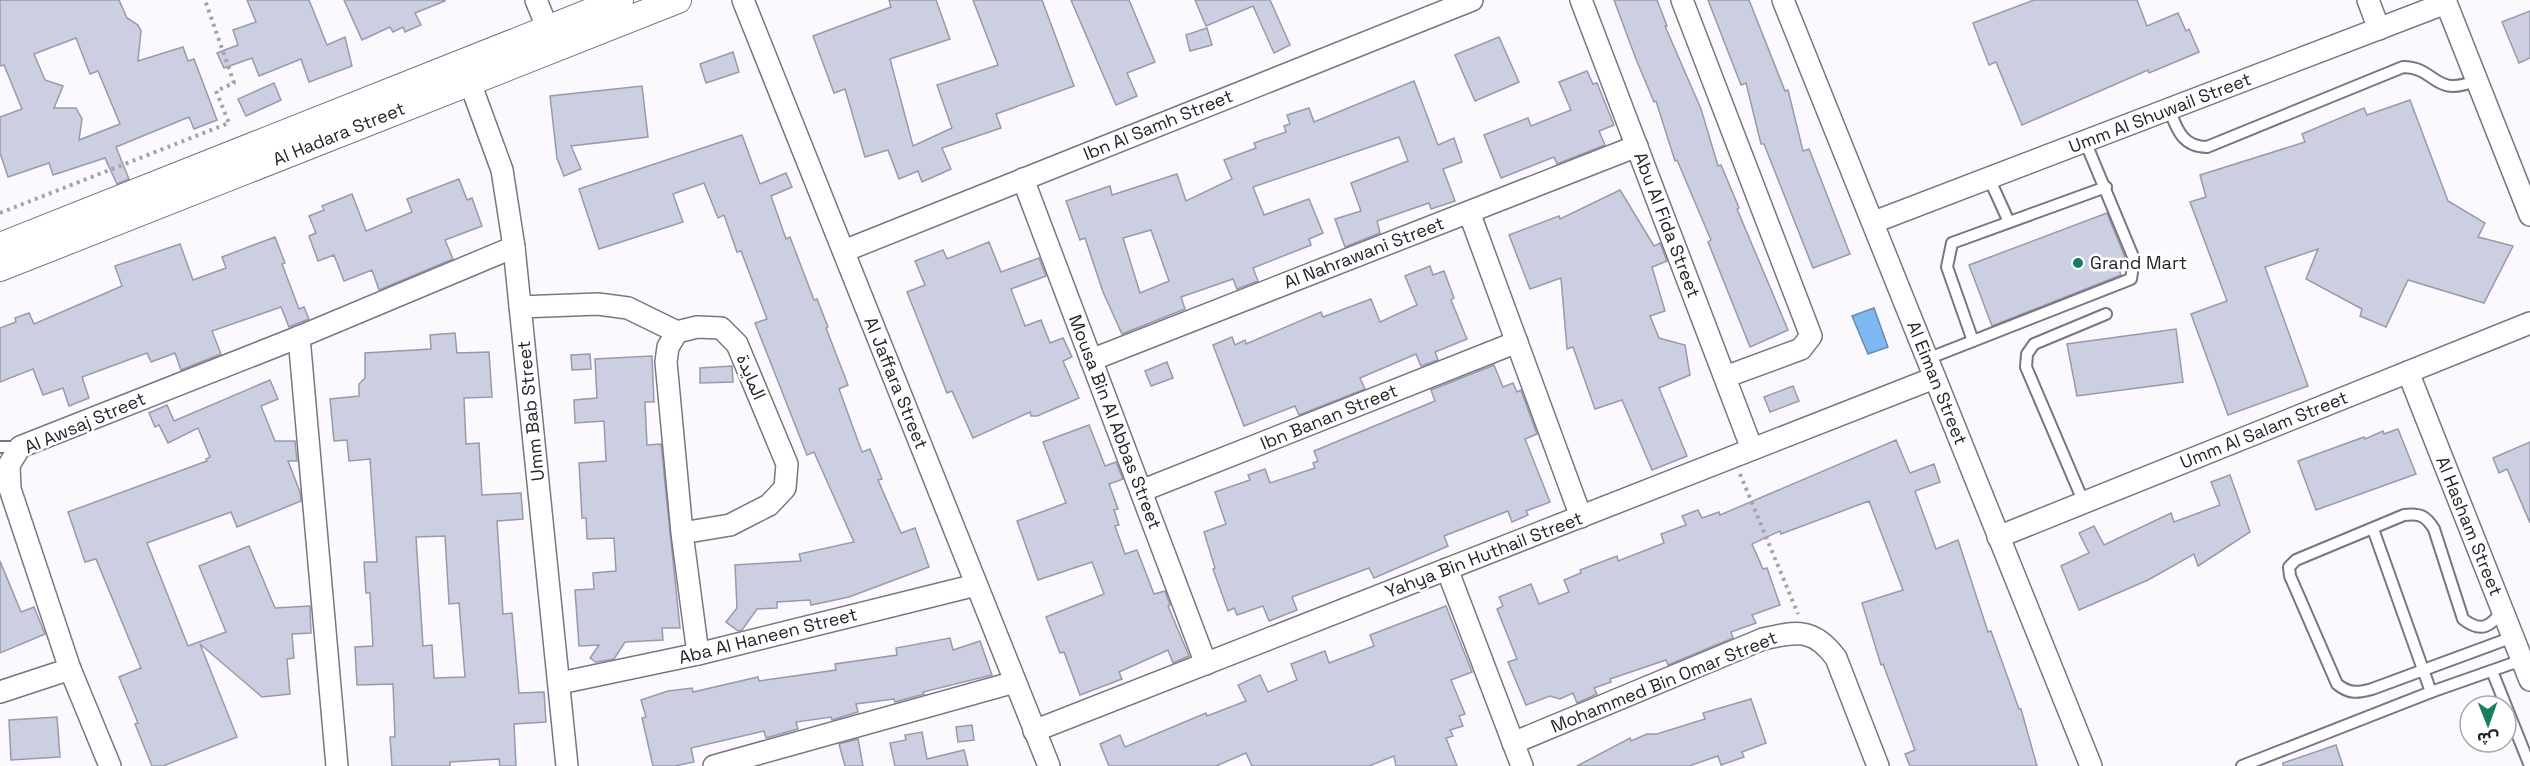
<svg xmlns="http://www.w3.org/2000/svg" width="2530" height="766" viewBox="0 0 2530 766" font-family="'Space Grotesk','Noto Sans Arabic',sans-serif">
<rect width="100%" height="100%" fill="#fbf9fd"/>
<polygon fill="#7eb8f1" stroke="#648cb5" stroke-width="1.5" points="1874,308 1888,347 1868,354 1852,316"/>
<g fill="#cccfe2" stroke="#979aac" stroke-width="1.5" fill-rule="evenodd">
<path d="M0,0H119L127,18L138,25L141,31L138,61L183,47L188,61L194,59L217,120L194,129L189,117L116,147L129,179L117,184L105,158L53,175L49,163L8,177L0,153V117L22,109L4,65L0,66ZM76,38L90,74L98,71L120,124L79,140L82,119L76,108H54L63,86L45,80L34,54Z"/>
<polygon points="247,0 309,0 327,45 345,37 352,66 309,82 301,59 259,76 252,58 224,68 217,53 238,45 233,30 256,22"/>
<polygon points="344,0 445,0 445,1 415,13 421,25 405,32 403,27 393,32 390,27 362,40"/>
<polygon points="889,0 936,0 950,39 890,59 913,146 952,128 937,85 998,65 973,0 1042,0 1074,86 996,114 1001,128 942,148 951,169 922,182 918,171 899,179 888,150 865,157 845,89 834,93 813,36 891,7"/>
<polygon points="1071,0 1129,0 1155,62 1127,73 1137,96 1116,105"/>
<polygon points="1195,0 1270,0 1290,45 1274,53 1253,6 1206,26"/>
<polygon points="1614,0 1657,0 1667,26 1665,26 1701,109 1718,166 1721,165 1739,208 1737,209 1788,330 1750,347 1708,242 1711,240 1677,160 1675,161 1656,101 1654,102 1636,59"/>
<polygon points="1708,0 1749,0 1785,91 1788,90 1803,151 1809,149 1850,254 1813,268 1764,144 1761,144 1746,83 1741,85"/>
<polygon points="2034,0 2137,0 2147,26 2178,13 2186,31 2189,29 2199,52 2149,73 2148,70 2022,125 1996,62 1989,65 1973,23"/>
<polygon points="2530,11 2530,58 2519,63 2502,22"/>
<polygon points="1207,28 1212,45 1190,51 1186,35"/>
<polygon points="1499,37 1519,82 1475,101 1455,55"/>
<polygon points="733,52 739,72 706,83 700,64"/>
<polygon points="1587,71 1593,84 1597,83 1614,125 1599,131 1605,145 1557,164 1554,157 1501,178 1484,135 1528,118 1531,126 1571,110 1559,82"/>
<path d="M1414,81L1438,145L1454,138L1462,162L1443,169L1455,201L1431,209L1429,203L1377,221L1380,233L1345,247L1335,219L1361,211L1351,183L1408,161L1399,137L1253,187L1264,215L1309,199L1323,233L1309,239L1311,245L1253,268L1258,281L1237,289L1233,279L1181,297L1185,309L1122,334L1103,292L1085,238L1080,240L1066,201L1110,186L1112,195L1177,174L1186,201L1232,179L1224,160L1256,148L1254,143L1286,132L1284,126L1290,124L1287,115L1309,108L1314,122ZM1151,230L1169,281L1140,293L1123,238Z"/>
<polygon points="274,83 281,100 246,116 238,99"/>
<polygon points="642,86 648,137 571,146 581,169 564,176 557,158 550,96"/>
<polygon points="2410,100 2448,201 2485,223 2478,237 2513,246 2484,303 2408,280 2386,327 2360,316 2362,309 2306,279 2318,249 2265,267 2308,386 2228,415 2191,314 2227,301 2190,202 2206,197 2200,175 2305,142 2302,134 2364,108 2367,115"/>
<polygon points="742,135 760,184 786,173 792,187 771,196 786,239 790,237 814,300 817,299 828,327 826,328 848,385 839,389 862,452 870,449 882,479 878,480 901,533 915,528 929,567 849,597 811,605 810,600 777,602 777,608 757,609 742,630 738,631 726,622 737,608 735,565 801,561 799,554 854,542 814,452 807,455 755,323 767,319 741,251 737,252 724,215 718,218 704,183 673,194 683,222 599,249 579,189"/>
<polygon points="459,179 467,200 472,198 482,226 445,240 453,259 379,290 372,270 344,281 334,255 318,261 309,236 316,233 309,216 324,210 322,206 352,194 366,231 412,212 407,199"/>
<polygon points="1620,190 1654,246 1660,243 1667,261 1652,267 1665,311 1650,316 1659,338 1685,345 1690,375 1659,388 1687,456 1652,470 1622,400 1595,409 1573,347 1567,349 1561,278 1530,289 1509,235 1559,216 1560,219"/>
<polygon points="2107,213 2125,257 2116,262 2121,275 1992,326 1969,265"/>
<polygon points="275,237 285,263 282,264 299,309 304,307 309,319 289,327 281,307 212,331 221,354 181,370 175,353 151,362 147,353 82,377 89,398 69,406 63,388 43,395 33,369 0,382 0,328 16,322 15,318 29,313 34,324 122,286 115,266 180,244 193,280 226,268 222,257"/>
<polygon points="989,242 1001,272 1039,258 1046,276 1011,289 1025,326 1041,320 1050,343 1063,338 1072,357 1063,361 1079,398 1037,416 1031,416 1030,412 973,438 952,391 947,393 907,292 925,285 915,261 943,250 947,259"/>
<polygon points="1430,266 1433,275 1444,271 1454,298 1451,300 1467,339 1435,352 1438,360 1421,366 1416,354 1360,378 1365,389 1299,415 1295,406 1244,426 1213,345 1232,337 1235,345 1245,340 1246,344 1321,312 1323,317 1371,299 1380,322 1417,305 1405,276"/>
<polygon points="2176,329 2183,382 2077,396 2067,344"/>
<path d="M455,333L457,353L489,352L492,397L464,398L466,444L479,443L482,495L521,493L523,519L497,521L503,614L512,613L519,693L544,692L546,722L514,724L516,766H500L499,759L450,762V766H392L390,737H395L393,684L357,685L355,647L373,646L370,593H366L364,562H377L370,459L349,461L347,440L334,441L330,399L359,396V384L365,378V353L431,349L430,335ZM445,536L449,604L459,603L465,677L434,678L432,645L423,646L416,537Z"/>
<polygon points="590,354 591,369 572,370 571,355"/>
<polygon points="652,356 654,402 645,402 647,445 661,444 680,628 662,628 663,640 625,642 614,659 596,662 590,658 599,645 579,646 575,590 594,589 593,573 616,571 614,538 587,539 586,518 582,518 579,463 606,461 604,421 575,423 574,400 597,398 595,359"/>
<polygon points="1167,362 1173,378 1151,386 1145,371"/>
<polygon points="1494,365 1503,387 1513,383 1517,392 1521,390 1537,434 1525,439 1550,502 1526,511 1528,515 1512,522 1508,511 1444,536 1448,546 1374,578 1369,568 1292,597 1297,610 1269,621 1263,606 1237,615 1234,608 1228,611 1213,569 1215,568 1204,532 1226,524 1215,492 1250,480 1248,475 1265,469 1270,483 1315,468 1313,463 1318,461 1314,451 1435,401 1431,390"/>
<polygon points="732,366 733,382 700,383 700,368"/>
<polygon points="270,380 278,399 261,406 275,441 295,441 297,461 288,461 300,492 301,501 237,527 231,512 147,543 188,646 226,632 199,566 249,546 275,608 310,606 311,633 292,634 294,658 287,659 290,694 262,697 200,644 237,737 163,766 152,766 135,724 138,723 119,677 141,668 96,559 85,562 68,512 207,461 206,459 210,457 198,428 168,443 159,425 155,427 149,413 167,405 174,421"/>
<polygon points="1793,386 1799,401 1770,412 1764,397"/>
<polygon points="1089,425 1105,466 1116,462 1123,479 1109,484 1118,509 1114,510 1119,525 1115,526 1125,554 1137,550 1154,594 1165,591 1170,605 1168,606 1189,656 1173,663 1168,650 1119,672 1122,679 1080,695 1064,652 1060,653 1046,617 1104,594 1092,562 1038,580 1017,521 1066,503 1043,442"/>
<polygon points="2398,429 2416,474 2316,510 2298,461 2364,437 2365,439 2383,431 2384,434"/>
<polygon points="1896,440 1910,473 1934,464 1940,482 1915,491 1936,549 1958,540 1988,632 1991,631 2019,709 2021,709 2037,766 1910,766 1905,754 1915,750 1883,664 1881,665 1862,603 1903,590 1869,501 1781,534 1780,531 1752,544 1763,569 1767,568 1780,605 1752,615 1756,623 1731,632 1733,638 1668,665 1666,660 1610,679 1611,682 1594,688 1597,694 1577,703 1573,693 1560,699 1550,696 1526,705 1508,662 1517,659 1497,609 1503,606 1499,597 1531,584 1539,604 1569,592 1564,580 1581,573 1580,570 1617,556 1618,561 1664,543 1661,534 1686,525 1682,516 1698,510 1702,518 1719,512 1720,515"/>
<polygon points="2530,442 2530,523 2507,469 2499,473 2493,458"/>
<polygon points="2230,475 2250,532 2198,566 2194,554 2148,580 2079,610 2061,566 2089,553 2079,533 2094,526 2104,545 2171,513 2174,522 2220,505 2211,482"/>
<polygon points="0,561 21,612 34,607 45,634 0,653"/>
<polygon points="1446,606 1472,672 1451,680 1465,714 1459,716 1463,726 1450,730 1453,736 1446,738 1457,766 1396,766 1394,756 1369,766 1252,766 1246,753 1216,766 1109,766 1100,744 1120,735 1125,747 1206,713 1207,716 1246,701 1238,685 1260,675 1268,692 1297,680 1291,664 1325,651 1329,663 1374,646 1370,635"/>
<polygon points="950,638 953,650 980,641 992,675 923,692 924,694 895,702 894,699 856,704 858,712 832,720 831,717 796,722 798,729 766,738 764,731 691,748 694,762 675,766 653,766 642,718 646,717 641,700 668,691 692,688 693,692 758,677 759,681 836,670 835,664 897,655 896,648"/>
<polygon points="1751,699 1766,743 1742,752 1744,757 1721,765 1718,756 1689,766 1577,766 1630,738 1631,741 1647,734 1657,734 1705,719 1703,713"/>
<polygon points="57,717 60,757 11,760 9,720"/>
<polygon points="972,725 974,740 958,742 956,727"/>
<polygon points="922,732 927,759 964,750 968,766 895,766 890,743 906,740 905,735"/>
<polygon points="858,739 863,766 845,766 839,744"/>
<polygon points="2336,745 2343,766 2283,766 2283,763"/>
</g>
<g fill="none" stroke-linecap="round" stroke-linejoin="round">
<defs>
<g id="service">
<path d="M2169,109C2177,129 2182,147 2207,147L2403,67C2437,67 2433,99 2477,80"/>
<polyline points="1989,178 2009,222"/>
<polyline points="1973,341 1947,267 1952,243 2106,187"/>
<polyline points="1927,359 2131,279 2134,259 2085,141"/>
<polyline points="0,447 20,447"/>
<polyline points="2084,503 2026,367 2027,354 2034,344 2106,314"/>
<polyline points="2373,529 2431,692"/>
<path d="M2502,610C2491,627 2481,633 2463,619L2434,529C2426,516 2420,513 2404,515L2296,560L2289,567L2290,576L2337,684C2349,694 2358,693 2372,689L2513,637"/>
<polyline points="2492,671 2530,766"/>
<polyline points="2242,766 2431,692 2522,660"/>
</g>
<g id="minor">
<polyline points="536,0 553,42"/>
<polyline points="743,0 1049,766"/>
<polyline points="1581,0 1752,449"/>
<polyline points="1682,0 1811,336 1801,349 1725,377"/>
<polyline points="1783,0 2091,766"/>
<polyline points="2368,0 2379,29"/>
<polyline points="2445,0 2530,215"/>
<polyline points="465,69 502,170 514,247 567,766"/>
<polyline points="1023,179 1206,664"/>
<polyline points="1469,212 1581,517"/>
<polyline points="1874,222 2446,3"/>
<polyline points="844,251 1472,0"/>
<polyline points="520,307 598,304 628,308 677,332"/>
<polyline points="299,337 337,766"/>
<polyline points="1091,360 1637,146"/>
<polyline points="2408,372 2530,680"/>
<polyline points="1141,491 1517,342"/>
<polyline points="682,533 730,525 769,505 785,488 787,464 737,344 721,328 697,327 677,332 668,347 666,362 682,533 698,654"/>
<polyline points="1998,537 2530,323"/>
<polyline points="1447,569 1522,766"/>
<polyline points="560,683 698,654 976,585"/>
<polyline points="0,692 70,669"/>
<polyline points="1034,731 1934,378"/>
<path d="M1513,743L1763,639C1797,631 1814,628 1836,658L1878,766"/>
<polyline points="110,766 70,669 10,489 9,465 20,447 299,337 514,247"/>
<polyline points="714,766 1015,682"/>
</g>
<g id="tertiary">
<polyline points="0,246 620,0"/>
<polyline points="0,268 678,0"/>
</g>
</defs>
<use href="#service" stroke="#7b7484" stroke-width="14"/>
<use href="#minor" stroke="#7b7484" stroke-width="24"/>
<use href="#tertiary" stroke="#7b7484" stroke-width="28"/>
<g stroke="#a5a3a8" stroke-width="4" stroke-dasharray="3 4.5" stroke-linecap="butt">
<polyline points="0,213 229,123 216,91 234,83 205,0"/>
<polyline points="1740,474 1798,614"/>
</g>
<use href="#service" stroke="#fff" stroke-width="10"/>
<use href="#minor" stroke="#fff" stroke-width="21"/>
<use href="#tertiary" stroke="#fff" stroke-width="26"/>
</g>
<circle fill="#15805b" stroke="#fff" stroke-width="2" cx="2078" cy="263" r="6"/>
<g text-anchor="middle" stroke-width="5" stroke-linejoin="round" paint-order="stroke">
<g font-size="18" fill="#27242a" stroke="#fff">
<text transform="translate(2160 113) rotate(-21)" y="6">Umm Al Shuwail Street</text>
<text transform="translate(1158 125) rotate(-22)" y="6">Ibn Al Samh Street</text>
<text transform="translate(339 134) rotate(-22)" y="6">Al Hadara Street</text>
<text transform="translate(1667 225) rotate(69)" y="6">Abu Al Fida Street</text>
<text transform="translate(1364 253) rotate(-21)" y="6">Al Nahrawani Street</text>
<text transform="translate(751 377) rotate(67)" y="6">المايدة</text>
<text transform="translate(896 383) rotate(68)" y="6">Al Jaffara Street</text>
<text transform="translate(1937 383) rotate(68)" y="6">Al Eiman Street</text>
<text transform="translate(531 411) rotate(-96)" y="6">Umm Bab Street</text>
<text transform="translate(1329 417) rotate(-22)" y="6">Ibn Banan Street</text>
<text transform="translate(1115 422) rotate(69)" y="6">Mousa Bin Al Abbas Street</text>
<text transform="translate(85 423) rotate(-23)" y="6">Al Awsaj Street</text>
<text transform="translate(2264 430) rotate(-22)" y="6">Umm Al Salam Street</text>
<text transform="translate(2469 526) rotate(68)" y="6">Al Hasham Street</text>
<text transform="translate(1484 555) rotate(-21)" y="6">Yahya Bin Huthail Street</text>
<text transform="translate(768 636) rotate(-14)" y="6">Aba Al Haneen Street</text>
<text transform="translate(1664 682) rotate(-22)" y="6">Mohammed Bin Omar Street</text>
</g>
<g font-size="18" fill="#27242a" stroke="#fff" text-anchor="start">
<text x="2090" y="269">Grand Mart</text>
</g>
</g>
<g transform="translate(2488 724) rotate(179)"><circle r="28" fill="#ffffff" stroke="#a9a7aa" stroke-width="1.5"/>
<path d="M0-4.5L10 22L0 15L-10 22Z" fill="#15805b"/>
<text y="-9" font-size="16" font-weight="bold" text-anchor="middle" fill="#27242a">ش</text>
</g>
</svg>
